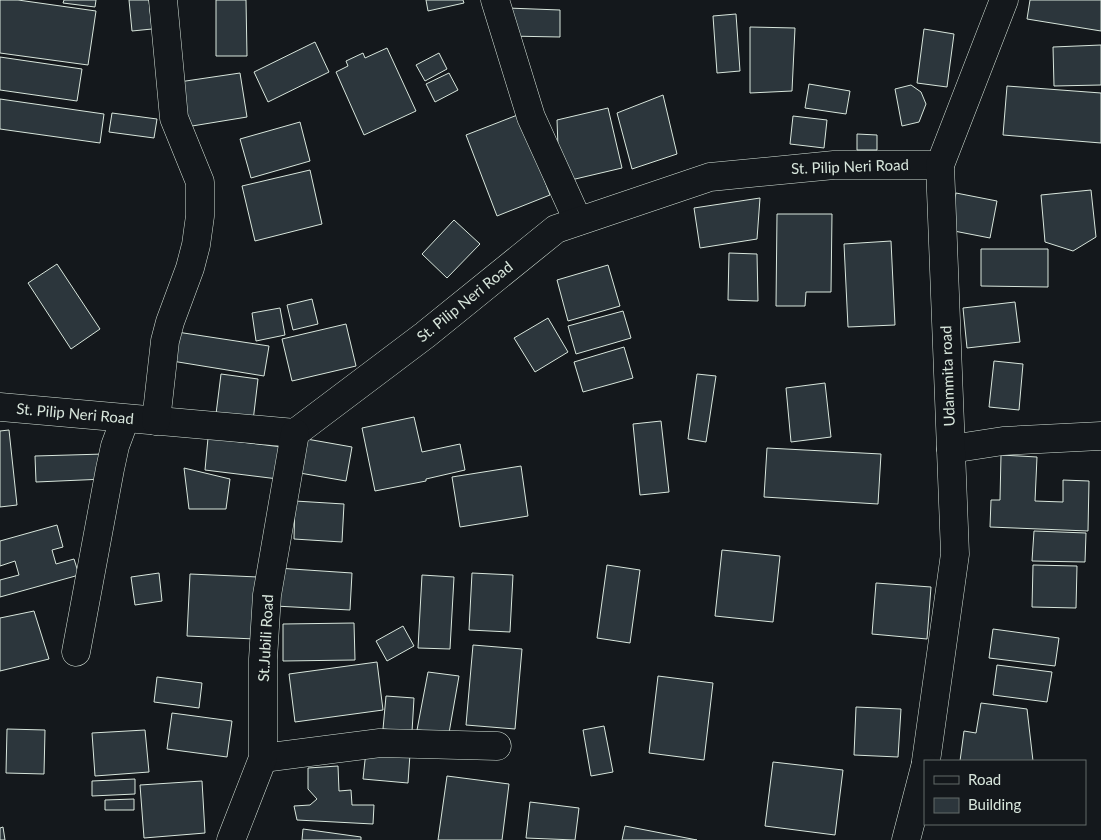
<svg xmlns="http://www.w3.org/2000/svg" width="1101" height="840" viewBox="0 0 1101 840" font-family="Lato,sans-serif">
<rect width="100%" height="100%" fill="#14181c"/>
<g fill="#2c363c" stroke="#d8e6dc">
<polygon points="0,0 18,0 96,11 88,65 0,53"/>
<polygon points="64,0 96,0 95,7 63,3"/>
<polygon points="129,0 149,0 152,29 132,31"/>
<polygon points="216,0 246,0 247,56 216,56"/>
<polygon points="426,0 463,0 464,3 428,11"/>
<polygon points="1030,0 1101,0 1101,31 1027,19"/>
<polygon points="507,8 560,10 560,37 507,36"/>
<polygon points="736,14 740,71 717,73 713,16"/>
<polygon points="750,27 795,28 792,91 750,93"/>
<polygon points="924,29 954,34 947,87 917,83"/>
<polygon points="315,42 329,72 268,102 254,72"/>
<polygon points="1101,45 1101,85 1054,86 1053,47"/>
<polygon points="387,48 416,111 364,135 336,72 348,66 346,61 363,53 365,58"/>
<polygon points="439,53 447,69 425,81 416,65"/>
<polygon points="0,57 82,69 77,101 0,90"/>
<polygon points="240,73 247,117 186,127 179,82"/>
<polygon points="449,73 458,90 435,102 426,84"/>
<polygon points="809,84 850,91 846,114 805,108"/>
<polygon points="911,85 921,92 926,104 919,122 902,126 895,89"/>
<polygon points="1007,86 1101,93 1101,143 1003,135"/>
<polygon points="663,95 677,154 632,169 617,113"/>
<polygon points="0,99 104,114 100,143 0,129"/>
<polygon points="608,108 622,168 571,180 558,147 557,120"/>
<polygon points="112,113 157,119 154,138 109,132"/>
<polygon points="520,114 550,195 497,216 466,135"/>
<polygon points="793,116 827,120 824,148 790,144"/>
<polygon points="300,122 310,161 251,178 240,139"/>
<polygon points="857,134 877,135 877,150 857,150"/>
<polygon points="310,170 322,224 255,241 242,186"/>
<polygon points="1091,190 1096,237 1073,251 1045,242 1041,195"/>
<polygon points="956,193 997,201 990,238 949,230"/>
<polygon points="760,198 757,239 700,248 694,208"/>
<polygon points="777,214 832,214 831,292 806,292 805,306 776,306"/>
<polygon points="454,220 480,244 447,278 422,254"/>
<polygon points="891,241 895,325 848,327 844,244"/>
<polygon points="981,249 1048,249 1048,287 981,286"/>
<polygon points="729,253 757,254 758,301 728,300"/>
<polygon points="57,264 100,329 71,349 28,283"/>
<polygon points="608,265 620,306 568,321 557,280"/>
<polygon points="312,299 318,324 293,330 287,305"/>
<polygon points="1015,302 1020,342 967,348 963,308"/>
<polygon points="280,308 285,335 256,341 252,313"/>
<polygon points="623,311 631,338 576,354 568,326"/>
<polygon points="548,318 568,352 535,372 514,338"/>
<polygon points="346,324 356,366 292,381 282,339"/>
<polygon points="177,332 269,346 264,376 172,361"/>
<polygon points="624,347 633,378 583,392 574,362"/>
<polygon points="994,361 1023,364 1019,410 989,407"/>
<polygon points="221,374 258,379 253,421 216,414"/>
<polygon points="697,374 716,376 706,442 688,439"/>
<polygon points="825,383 831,437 791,442 786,388"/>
<polygon points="414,417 422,452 460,444 465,470 426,479 426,481 375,491 362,428"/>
<polygon points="661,421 669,492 640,495 633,424"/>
<polygon points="9,430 17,505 0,507 0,431"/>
<polygon points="208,438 282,447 278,479 205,470"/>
<polygon points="301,438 352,447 346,481 294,472"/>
<polygon points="767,448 881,454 878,504 764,497"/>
<polygon points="104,454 105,479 36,482 35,456"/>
<polygon points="1001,455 1037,457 1035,501 1063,502 1063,480 1089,481 1088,531 990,527 991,500 1000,500"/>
<polygon points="521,466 528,516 460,527 452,477"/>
<polygon points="184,468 230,479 226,509 189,509"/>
<polygon points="295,501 344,504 342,542 294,539"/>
<polygon points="57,525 63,547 52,550 56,564 74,559 79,575 0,597 0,580 19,575 15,561 0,566 0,541"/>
<polygon points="1034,531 1086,533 1085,562 1032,561"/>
<polygon points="722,550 780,556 773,622 715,616"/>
<polygon points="607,565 640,570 630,643 597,638"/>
<polygon points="1033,565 1077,566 1076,608 1032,607"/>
<polygon points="277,568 352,573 350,610 275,606"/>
<polygon points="159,573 162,601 135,605 131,577"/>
<polygon points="472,573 513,575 510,632 469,630"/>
<polygon points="190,574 258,577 255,639 187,636"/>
<polygon points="422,575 454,577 450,649 418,648"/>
<polygon points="876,583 931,587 927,639 872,634"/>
<polygon points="34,611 49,659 0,671 0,618"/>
<polygon points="354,623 355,660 283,661 283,624"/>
<polygon points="403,626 414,646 387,661 376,641"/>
<polygon points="993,629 1059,638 1055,666 989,658"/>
<polygon points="473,645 522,649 515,729 466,725"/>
<polygon points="377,662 383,710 295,722 289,674"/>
<polygon points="997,665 1052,672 1047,702 993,695"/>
<polygon points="428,672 459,676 449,733 417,730"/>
<polygon points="658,676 713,683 704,760 649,753"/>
<polygon points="157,677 202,683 199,708 154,702"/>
<polygon points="386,696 414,698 412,732 383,729"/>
<polygon points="981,703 1027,709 1033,761 960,761 964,731 976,733"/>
<polygon points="856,707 901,709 898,757 854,755"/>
<polygon points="172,713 232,721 227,757 167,749"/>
<polygon points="604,726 613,772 591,776 583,730"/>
<polygon points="7,729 45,730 44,774 6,773"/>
<polygon points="145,730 149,772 95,776 92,733"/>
<polygon points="366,751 410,754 408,783 363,779"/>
<polygon points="773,762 843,770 835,835 765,826"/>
<polygon points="338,766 339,791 351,790 352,805 374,805 373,824 297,820 294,806 310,805 317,799 308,789 308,768"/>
<polygon points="447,776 509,784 502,840 438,840"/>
<polygon points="135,779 135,794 92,796 92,781"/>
<polygon points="202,781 205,833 144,838 140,785"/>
<polygon points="134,799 134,810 105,810 105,800"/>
<polygon points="530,802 579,808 575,840 526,838"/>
<polygon points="625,826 697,840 622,840"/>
<polygon points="3,827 5,840 0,840 0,828"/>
<polygon points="303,829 361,837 361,840 302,840"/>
</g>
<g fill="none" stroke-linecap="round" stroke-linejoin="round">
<defs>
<g id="minor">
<polyline points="495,0 531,117 578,221"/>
<polyline points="0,407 295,433 425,335 556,229 710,177 834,165 940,165"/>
<polyline points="156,421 165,341 170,322 190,268 196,245 200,216 200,182 174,118 163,0"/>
<polyline points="951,449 1003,441 1101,436"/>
<polyline points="76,652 110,469 115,446 125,419"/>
<polyline points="263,758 380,743 497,746"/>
<polyline points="926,761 955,554 940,165 1004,0"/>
<polyline points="231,840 263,758 263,659 267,595 295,433"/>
<polyline points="906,840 925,767"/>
</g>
</defs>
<use href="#minor" stroke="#d8e6dc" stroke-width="29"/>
<use href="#minor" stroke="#14181c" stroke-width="28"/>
</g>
<g text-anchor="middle" stroke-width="4" stroke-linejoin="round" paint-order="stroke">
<g font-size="15" fill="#d8e6dc" stroke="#14181c">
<text transform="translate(850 167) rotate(-2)" y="5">St. Pilip Neri Road</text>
<text transform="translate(465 302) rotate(-39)" y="5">St. Pilip Neri Road</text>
<text transform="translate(948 376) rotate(-92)" y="5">Udammita road</text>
<text transform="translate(75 414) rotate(5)" y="5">St. Pilip Neri Road</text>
<text transform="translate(266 638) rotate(-87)" y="5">St.Jubili Road</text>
</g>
</g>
<rect x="924" y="760" width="162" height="65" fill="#14181c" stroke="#626a69"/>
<rect x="934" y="776" width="25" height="8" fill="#14181c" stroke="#626a69"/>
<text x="968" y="785" font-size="15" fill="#d8e6dc">Road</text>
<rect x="934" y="798" width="25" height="15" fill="#2c363c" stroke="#626a69"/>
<text x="968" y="810" font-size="15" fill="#d8e6dc">Building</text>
</svg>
